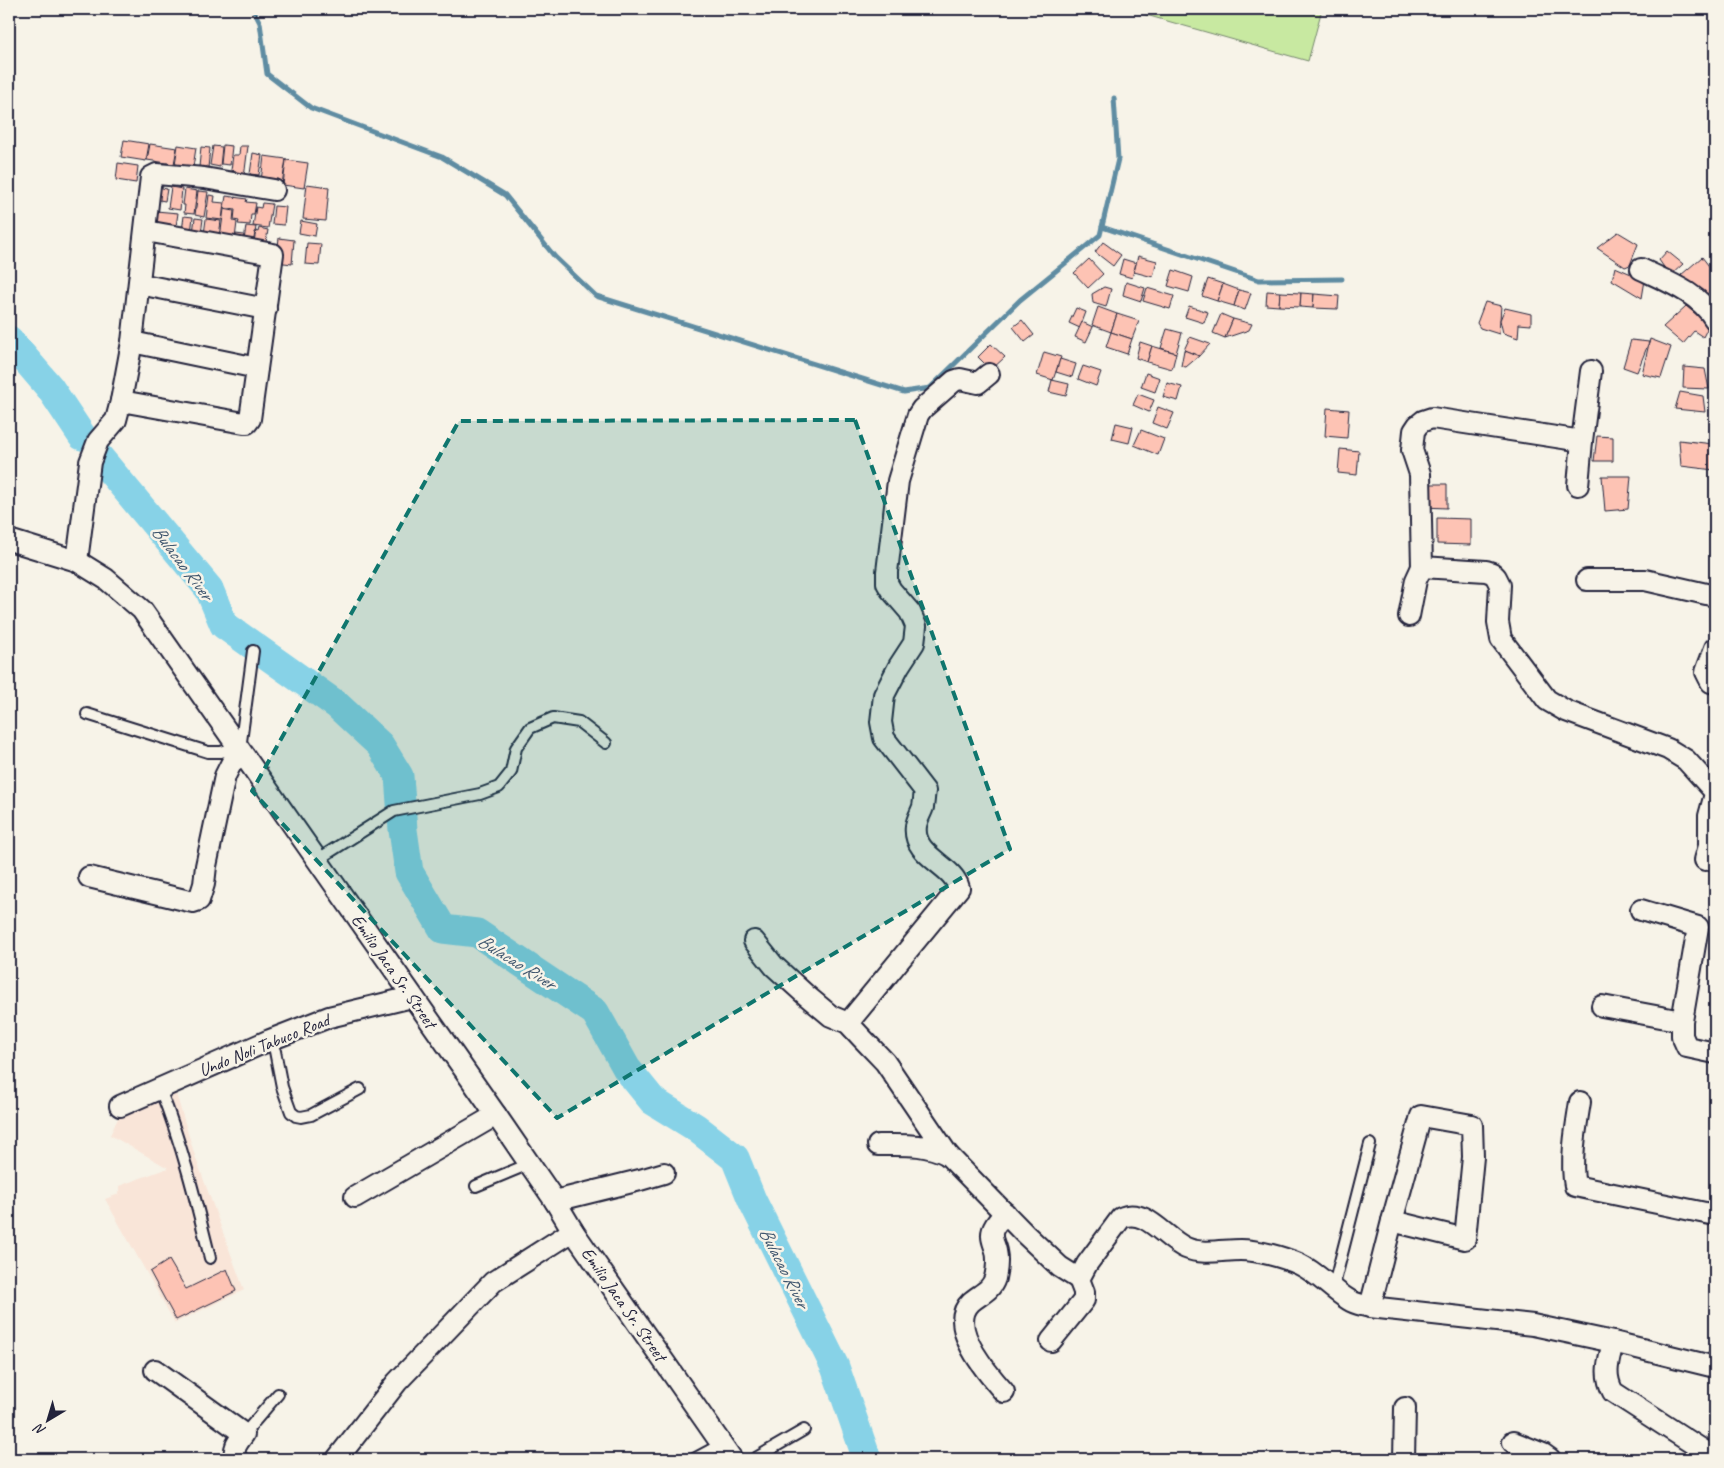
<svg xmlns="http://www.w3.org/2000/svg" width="1724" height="1468" viewBox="0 0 1724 1468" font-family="Caveat,sans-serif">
<rect width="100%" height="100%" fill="#f7f3e8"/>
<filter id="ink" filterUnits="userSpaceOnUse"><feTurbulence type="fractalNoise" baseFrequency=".02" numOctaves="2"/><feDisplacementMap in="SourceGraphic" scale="10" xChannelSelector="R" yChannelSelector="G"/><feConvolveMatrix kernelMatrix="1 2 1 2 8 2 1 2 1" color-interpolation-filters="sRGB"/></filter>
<g filter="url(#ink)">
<polygon fill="#f9e5d8" points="174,1087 195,1156 244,1290 175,1323 105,1199 119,1194 119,1186 168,1168 110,1135 122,1110"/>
<polygon fill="#c8e9a1" stroke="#75866e" points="1125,9 1322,9 1308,61"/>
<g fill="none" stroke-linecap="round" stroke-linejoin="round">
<g stroke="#5f8ca2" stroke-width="5">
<polyline points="253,9 260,23 267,74 311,108 442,157 505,195 555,257 596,296 904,392 930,388 1020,300 1100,235 1118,159 1114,98"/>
<polyline points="1102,227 1259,280 1342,279"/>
</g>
<g stroke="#87d2e7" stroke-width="29">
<polyline points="9,340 50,388 82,436"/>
<polyline points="99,457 209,589 224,625 337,705 380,745 399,776 403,830 409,872 443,929 477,933 595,1012 627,1069 653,1101 695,1127 735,1158 752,1200 835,1367 867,1459"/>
</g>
</g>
<g fill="#fdc3b4" stroke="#22223b">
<polygon points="124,140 149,144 146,161 121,157"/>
<polygon points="150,144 177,148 174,164 147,160"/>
<polygon points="178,145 196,148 193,167 175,164"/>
<polygon points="223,145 232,146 230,165 221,164"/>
<polygon points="213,146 222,147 220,167 210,165"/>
<polygon points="240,146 248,146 244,178 235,178 236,171 231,170 233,155 239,155"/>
<polygon points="201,147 210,148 208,168 199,167"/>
<polygon points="253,153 262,155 259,175 250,174"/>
<polygon points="264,156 286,159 282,184 261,181"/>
<polygon points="286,160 308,163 304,188 283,185"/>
<polygon points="118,163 138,166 136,183 116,180"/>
<polygon points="156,184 162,184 162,188 167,189 165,201 154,199"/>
<polygon points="307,184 329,187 326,221 303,219"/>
<polygon points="171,187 182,189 180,210 168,208"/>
<polygon points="185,189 197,191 194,214 184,213 185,205 183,205"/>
<polygon points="198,191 208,192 204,217 195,215"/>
<polygon points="209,195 215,196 214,202 224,203 222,220 206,218"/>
<polygon points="226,196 247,199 246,202 256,203 254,214 251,214 250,225 238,224 239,221 234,220 235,210 224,208"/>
<polygon points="262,203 272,204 268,228 253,226 256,207 261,208"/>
<polygon points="274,206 286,207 284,225 272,224"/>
<polygon points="224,209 234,211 233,221 237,222 234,247 219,245"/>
<polygon points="156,211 178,213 175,233 154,225"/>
<polygon points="184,216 193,217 190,240 181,238"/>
<polygon points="195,218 203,219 200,241 192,240"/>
<polygon points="206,219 221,221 218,244 203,242"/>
<polygon points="301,221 317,224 315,236 299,233"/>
<polygon points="246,226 256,227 252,250 243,248"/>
<polygon points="259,228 268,230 265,248 253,246 256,231 258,232"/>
<polygon points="1618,232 1638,244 1630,265 1625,267 1597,248"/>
<polygon points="236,234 244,235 242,245 234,244"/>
<polygon points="279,238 294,240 292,264 276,262"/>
<polygon points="1103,242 1121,255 1113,266 1095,252"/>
<polygon points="307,243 321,244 319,265 305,264"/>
<polygon points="1667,251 1683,264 1670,276 1659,260"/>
<polygon points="1138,256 1157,261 1153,277 1134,272"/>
<polygon points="1702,257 1715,274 1715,286 1702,299 1700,294 1681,275"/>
<polygon points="1089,259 1103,274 1088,288 1074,273"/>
<polygon points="1123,259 1136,263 1132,278 1119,274"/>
<polygon points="1615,267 1645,280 1642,298 1612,280"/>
<polygon points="1173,270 1193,277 1189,292 1168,286"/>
<polygon points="1208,279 1223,284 1217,301 1202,296"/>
<polygon points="1126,282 1145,288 1141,301 1123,295"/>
<polygon points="1223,284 1239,290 1234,306 1217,301"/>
<polygon points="1104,287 1111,289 1106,307 1093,303 1092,294"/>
<polygon points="1147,288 1174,296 1170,309 1143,301"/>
<polygon points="1239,290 1251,293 1245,310 1234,306"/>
<polygon points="1267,291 1280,292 1279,306 1266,305"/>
<polygon points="1280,292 1301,293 1300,307 1279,306"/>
<polygon points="1301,293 1314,294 1313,308 1300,307"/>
<polygon points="1314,294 1339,296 1338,309 1313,308"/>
<polygon points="1485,302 1501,306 1499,334 1480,328 1477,323"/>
<polygon points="1189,306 1208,312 1204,323 1185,317"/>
<polygon points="1686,306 1709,325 1703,337 1694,331 1683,344 1663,327"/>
<polygon points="1098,307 1117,314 1111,332 1092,325"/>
<polygon points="1076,308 1086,312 1080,328 1069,323"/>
<polygon points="1505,308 1531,314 1531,325 1519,324 1518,338 1503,333 1500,320"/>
<polygon points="1117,314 1139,321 1132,339 1111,332"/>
<polygon points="1221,314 1233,319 1225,338 1213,333"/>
<polygon points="1233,319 1252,324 1249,330 1225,338"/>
<polygon points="1022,320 1034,335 1025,342 1013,327"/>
<polygon points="1082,322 1093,327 1086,342 1075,337"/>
<polygon points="1167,329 1182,333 1176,353 1161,348"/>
<polygon points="1111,332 1132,339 1127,354 1106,347"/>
<polygon points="1190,337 1210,344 1199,356 1184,350"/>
<polygon points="1650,339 1671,347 1661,378 1642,374"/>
<polygon points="1631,340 1649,342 1637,372 1623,367"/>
<polygon points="1140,342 1152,346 1147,362 1136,358"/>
<polygon points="991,344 1005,357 991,370 978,357"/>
<polygon points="1152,346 1176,353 1172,369 1147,362"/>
<polygon points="1184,350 1199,356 1186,367 1181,366"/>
<polygon points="1044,352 1061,357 1053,380 1037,375"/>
<polygon points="1060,359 1076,364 1072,377 1056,372"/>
<polygon points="1083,366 1101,372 1096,386 1078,379"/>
<polygon points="1684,367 1705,369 1709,389 1683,388"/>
<polygon points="1146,373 1160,378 1155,392 1141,387"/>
<polygon points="1052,380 1069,384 1066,396 1049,392"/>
<polygon points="1167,383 1182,387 1178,401 1163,397"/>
<polygon points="1680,392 1703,396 1705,412 1675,409"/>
<polygon points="1138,394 1154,400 1149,412 1133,405"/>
<polygon points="1158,407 1174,413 1167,429 1152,423"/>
<polygon points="1327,408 1349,410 1347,438 1325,436"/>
<polygon points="1116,423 1133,427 1129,443 1112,439"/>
<polygon points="1141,430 1164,439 1158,455 1134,445"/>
<polygon points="1597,436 1613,437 1613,461 1594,461"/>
<polygon points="1679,440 1713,444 1714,470 1681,466"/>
<polygon points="1340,449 1359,451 1357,475 1338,473"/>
<polygon points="1602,476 1631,476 1628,509 1605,511"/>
<polygon points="1424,484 1447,484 1447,508 1423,507"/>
<polygon points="1437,518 1471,519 1471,545 1437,544"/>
<polygon points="169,1260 186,1289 227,1269 236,1291 176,1320 150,1272"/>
</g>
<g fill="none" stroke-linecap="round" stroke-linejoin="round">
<defs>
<g id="service">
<polyline points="87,714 208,752 221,752 237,747"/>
<polyline points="240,749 253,651"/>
<polyline points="317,860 394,811 480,794 499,787 511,772 516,748 530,728 553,718 579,722 606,743"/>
<polyline points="270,1040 275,1051 282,1087 291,1112 296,1116 301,1117 311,1115 360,1089"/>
<path d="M160,1089C182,1144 196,1201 210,1258"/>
<polyline points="476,1186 529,1164"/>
<polyline points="1333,1289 1370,1144"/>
<polyline points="244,1434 278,1394"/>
<polyline points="694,1459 722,1444"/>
<polyline points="754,1459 804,1430"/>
</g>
<g id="minor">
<path d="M1641,269C1668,282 1699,293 1715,320"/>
<polyline points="139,284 266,309"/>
<polyline points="132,342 257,368"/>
<polyline points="1591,371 1582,441 1432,418 1423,421 1418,425 1414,431 1412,450 1420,474 1422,567 1486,571 1492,573 1496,577 1500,585 1498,622 1501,639 1547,700 1566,711 1668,749 1686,760 1715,792"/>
<polyline points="121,401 244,423 247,423 250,419 273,254 146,231"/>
<polyline points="1578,485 1582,441"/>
<polyline points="9,540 77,561 106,579 142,610 496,1115 555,1201 573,1231 732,1459"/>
<polyline points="77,561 90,462 98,441 116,420 121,401 132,342 151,177 157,174 204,178 274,190"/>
<polyline points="1587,580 1645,580 1715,596"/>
<polyline points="1409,616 1416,580 1422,567"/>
<polyline points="1715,648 1706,672 1711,682 1715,683"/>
<polyline points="1705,860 1709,846 1709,816 1715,794"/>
<polyline points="89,877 193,902 199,900 204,884 206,866 225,776 231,764 240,752"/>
<polyline points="1641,910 1698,927 1682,1021 1682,1036 1687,1047 1715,1053"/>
<polyline points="754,941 774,966 807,996 831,1016 848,1023 861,1037 885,1062 948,1155 1025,1234 1060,1267 1079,1279"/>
<polyline points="1602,1006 1682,1021"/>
<path d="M848,1023L959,888C953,864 912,857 916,826C917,819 921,813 923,807C924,802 924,796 925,791L884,738L881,722L884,695L899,666L914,643L916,626L910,612L891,590L887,583V572L898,481L918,415L922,409L954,381L960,379L978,383L989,374"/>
<path d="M1580,1102C1576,1127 1570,1161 1575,1186L1715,1215"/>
<polyline points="120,1106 270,1040 329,1017 412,997"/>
<polygon points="1421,1116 1472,1125 1473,1157 1465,1239 1392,1221"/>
<path d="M878,1145C903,1145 926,1143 948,1155"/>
<polyline points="355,1197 496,1115"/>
<polyline points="555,1201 640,1180 664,1173"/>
<polyline points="1370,1307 1392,1221"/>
<path d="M1051,1341L1084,1300V1292L1079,1279L1087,1264L1121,1218C1145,1206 1165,1239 1186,1248C1202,1255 1223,1250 1240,1250C1257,1250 1283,1257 1299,1264C1318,1273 1331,1289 1349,1300C1355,1304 1363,1305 1370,1307L1533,1325L1613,1342L1715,1367"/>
<path d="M1613,1342C1609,1361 1603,1373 1613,1392L1715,1458"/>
<path d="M155,1370L244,1434C238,1442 233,1447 235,1458L237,1459"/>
<path d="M1004,1392C988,1374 946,1326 971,1302C980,1294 991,1291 995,1278C997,1269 998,1260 996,1251C995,1246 992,1241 992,1236C991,1228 1000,1219 1005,1213"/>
<polyline points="1513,1442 1543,1454 1550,1459"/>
<polyline points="337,1459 397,1382 493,1282 573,1231"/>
<polyline points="1404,1459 1405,1408"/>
</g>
</defs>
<use href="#service" stroke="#22223b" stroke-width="14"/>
<use href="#minor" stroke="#22223b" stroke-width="24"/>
<use href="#service" stroke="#f7f3e8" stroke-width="10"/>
<use href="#minor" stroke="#f7f3e8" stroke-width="20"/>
</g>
</g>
<path fill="#0f766e" fill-opacity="0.2" stroke="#0f766e" stroke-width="4" stroke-dasharray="10 6" stroke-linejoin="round" d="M855,420L1010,849L557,1118L252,791L459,421Z"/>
<g text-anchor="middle" stroke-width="5" stroke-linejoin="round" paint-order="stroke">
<g font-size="18" fill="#22223b" stroke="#f7f3e8">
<text transform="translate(394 971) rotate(55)" y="6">Emilio Jaca Sr. Street</text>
<text transform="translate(264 1045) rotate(-22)" y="6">Undo Noli Tabuco Road</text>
<text transform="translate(624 1304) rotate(55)" y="6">Emilio Jaca Sr. Street</text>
</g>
<g font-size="19" font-style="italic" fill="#40576f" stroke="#f7f3e8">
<text transform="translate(183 562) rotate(53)" y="7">Bulacao River</text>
<text transform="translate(517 961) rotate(32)" y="7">Bulacao River</text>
<text transform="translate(785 1267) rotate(63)" y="7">Bulacao River</text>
</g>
</g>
<rect width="1724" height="1468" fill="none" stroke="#f7f3e8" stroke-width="30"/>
<rect x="15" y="15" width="1694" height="1438" fill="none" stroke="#22223b" stroke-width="2" filter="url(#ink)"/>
<g transform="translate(48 1420) rotate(218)" stroke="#f7f3e8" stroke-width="4" paint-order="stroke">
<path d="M0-4L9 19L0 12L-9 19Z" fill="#22223b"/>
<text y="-8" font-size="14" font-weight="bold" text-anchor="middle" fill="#22223b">N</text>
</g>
</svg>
